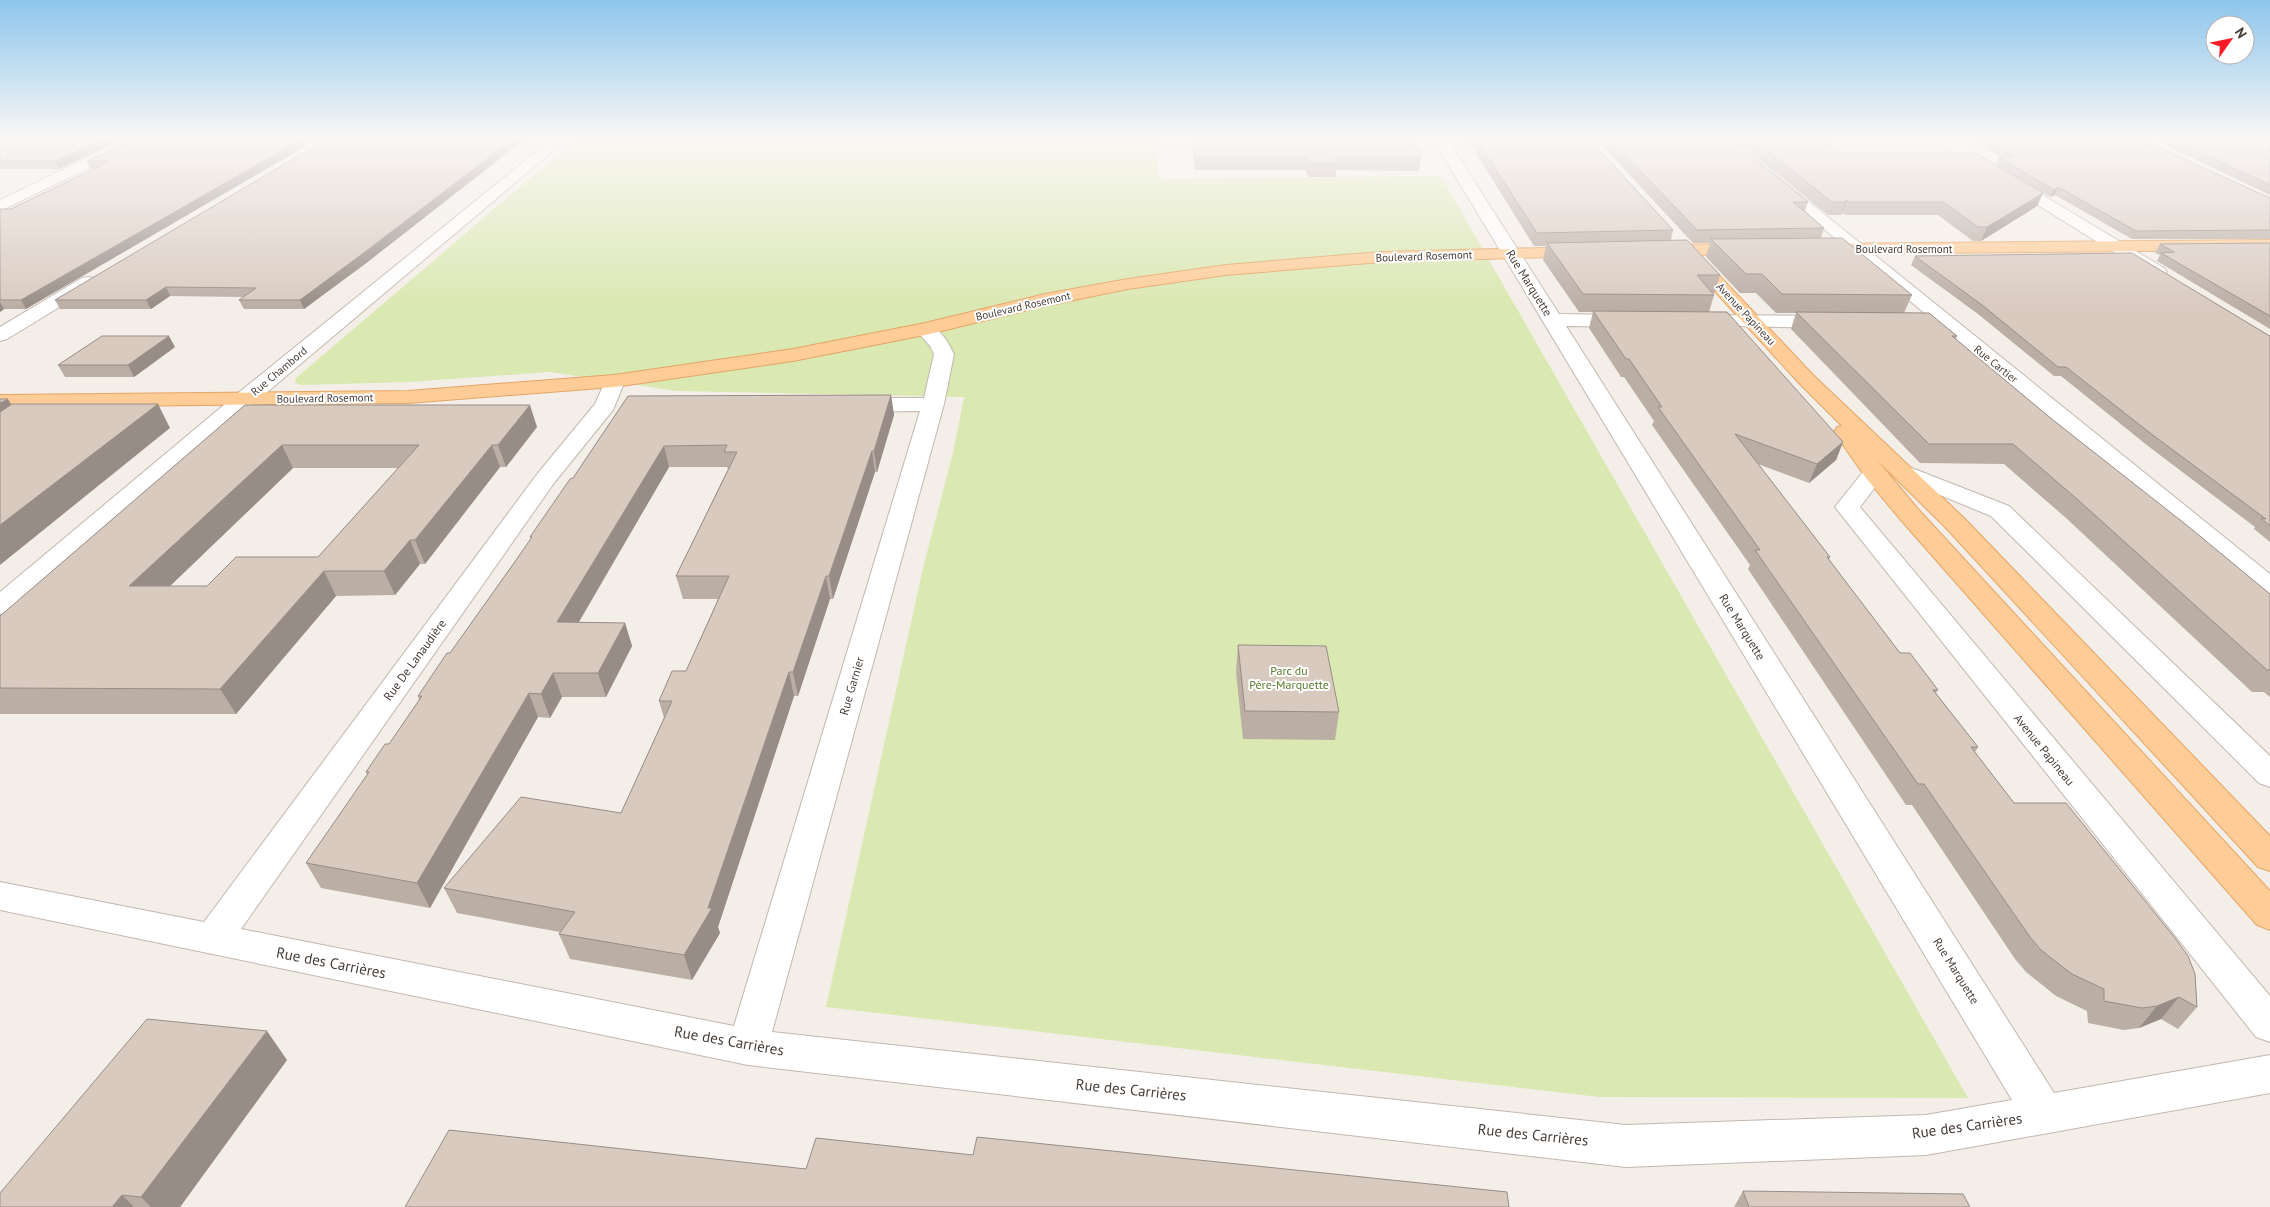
<svg xmlns="http://www.w3.org/2000/svg" width="2270" height="1207" viewBox="0 0 2270 1207" font-family="'PT Sans',sans-serif">
<rect width="100%" height="100%" fill="#f4eee8"/>
<polygon fill="#dae8b1" points="576,139 1157,139 1159,179 1441,176 1968,1098 1599,1097 826,1007 924,564 953,453 964,397 677,391 550,372 410,382 302,385 295,383 296,378"/>
<g fill="none" stroke-linecap="round" stroke-linejoin="round">
<defs>
<g id="minor">
<polygon points="126,139 144,139 142,142 0,211 0,200"/>
<polygon points="552,139 567,139 253,404 10,612 0,614 0,592 237,394"/>
<path d="M1433,139H1447L1559,314L1627,315L1634,317L1637,321L1634,325L1627,327L1566,326L2054,1093L2270,1055V1093L1926,1155L1626,1167L748,1065L0,910V882L204,922L538,473L595,404L607,377L614,375L621,377L625,381L613,410L554,483L241,929L734,1026L920,411L855,412L847,410L844,405L847,400L855,398H924L934,354L930,346L915,329L918,325C936,320 947,340 954,354L944,404L772,1032L1626,1125L1926,1115L2012,1100Z"/>
<polygon points="1716,139 1731,139 2270,574 2270,595 2260,593"/>
<polygon points="1932,139 1949,139 2164,268 2167,272 2164,276 2152,276"/>
<polygon points="88,277 94,278 97,282 94,286 7,339 0,341 0,327 82,278"/>
<polygon points="1698,315 1830,316 1837,318 1840,322 1837,326 1830,328 1691,325 1688,321 1691,317"/>
<polygon points="1904,465 2009,506 2270,756 2270,787 2259,783 1991,516 1896,477 1892,472 1896,467"/>
<polygon points="1874,466 1882,468 1886,473 1860,507 2270,996 2270,1042 2256,1037 1835,507 1866,468"/>
</g>
<g id="major">
<polygon points="2270,240 2270,250 1819,254 1813,253 1810,249 1813,245 1819,244"/>
<polygon points="1746,244 1752,245 1755,249 1752,253 1700,255 1813,375 1965,519 2270,836 2270,871 2258,867 1947,529 1877,460 1918,509 2270,891 2270,930 2257,925 1900,519 1866,478 1834,432 1837,427 1842,426 1799,383 1687,261 1684,257 1686,255 1653,254 1650,250 1653,246 1659,245"/>
<polygon points="1581,247 1587,248 1590,252 1587,256 1381,262 1226,275 1128,289 1045,306 925,335 793,361 614,387 408,403 0,407 0,395 408,391 614,375 793,349 925,323 1045,294 1128,279 1226,265 1381,252"/>
</g>
</defs>
<use href="#minor" stroke="#c3b7ad" stroke-width="2"/>
<use href="#major" stroke="#e4a566" stroke-width="2"/>
<use href="#minor" fill="#fff" fill-rule="evenodd"/>
<use href="#major" fill="#fecc97" fill-rule="evenodd"/>
</g>
<g fill="#bbaea5" fill-rule="evenodd">
<polygon points="0,139 122,139 59,169 0,169"/>
<polygon points="134,139 26,309 4,309 0,312 0,209 11,209 94,169 91,169 87,161"/>
<polygon points="1192,139 1411,139 1421,157 1419,171 1336,170 1336,177 1308,177 1306,170 1195,170"/>
<polygon points="1467,139 1589,139 1673,230 1671,240 1720,275 1715,293 1712,293 1714,295 1709,312 1843,442 1836,460 1809,483 1758,464 1830,557 1829,560 1900,653 1938,690 1936,693 1978,747 1975,752 2014,803 2197,1007 2178,1029 2161,1019 2139,1028 2124,1030 2088,1023 2087,1011 2056,996 2026,972 2015,959 1912,805 1906,805 1748,569 1750,565 1652,425 1654,421 1624,377 1621,377 1589,328 1593,312 1579,312 1543,260 1546,246 1534,246"/>
<polygon points="1596,139 1730,139 1808,202 1805,211 1824,228 1821,238 1912,295 1904,313 1957,336 1956,339 2053,420 2270,594 2270,697 2264,692 2252,692 2066,518 2004,464 1920,463 1791,329 1796,313 1776,313 1756,293 1740,293 1706,257 1710,243 1693,243"/>
<polygon points="1734,139 1821,139 1840,153 2043,193 2037,206 1981,241 1973,241 1938,215 1845,215 1842,213 1841,215 1828,215"/>
<polygon points="1970,139 2140,139 2270,198 2270,239 2132,239 2055,195 2050,197 1995,165 1999,157 2001,157"/>
<polygon points="2152,139 2270,139 2270,195"/>
<polygon points="2270,243 2270,329 2157,261 2160,255 2155,253 2160,244"/>
<polygon points="1915,256 2270,336 2270,542 2254,529 2255,527 2148,446 2061,376 2054,376 1978,314 1911,265"/>
<polygon points="369,261 304,309 244,309 239,300 244,297 170,296 151,309 60,309 55,300"/>
<polygon points="175,347 134,377 65,377 58,365"/>
<polygon points="891,395 894,415 877,472 875,472 833,599 830,599 798,696 794,696 718,927 720,933 692,980 570,959 559,934 560,932 457,913 444,888 621,813 664,718 659,701 686,671 718,599 683,599 676,576 728,469 727,467 669,467 578,622 625,623 632,646 606,697 562,697 550,718 538,717 430,908 321,888 306,863 367,775 366,772 389,744 419,700 418,696 450,653 531,539 530,537 573,478 628,396"/>
<path d="M245,405L537,427L506,467H500L425,564H420L395,595L336,596L236,714H0V616ZM293,468H398L318,557L207,586H170Z"/>
<polygon points="1238,645 1339,712 1335,740 1243,739 1236,672"/>
<polygon points="287,1060 180,1207 0,1207"/>
<polygon points="1743,1191 1970,1207 1734,1207"/>
</g>
<g fill="#988d86">
<polygon points="103,139 122,139 59,169 55,161"/>
<polygon points="302,139 318,139 26,309 21,300"/>
<polygon points="513,139 525,139 369,261 304,309 300,300"/>
<polygon points="2058,187 2055,195 2050,197 2054,190"/>
<polygon points="2043,193 2037,206 1981,241 1987,227"/>
<polygon points="1847,200 1842,213 1841,215 1845,202"/>
<polygon points="166,287 170,296 151,309 146,300"/>
<polygon points="0,302 4,309 0,312"/>
<polygon points="169,336 175,347 134,377 128,365"/>
<polygon points="891,395 894,415 877,472 874,451"/>
<polygon points="8,399 25,427 0,442 0,403"/>
<polygon points="158,404 170,428 0,565 0,525"/>
<polygon points="530,405 537,427 506,467 498,445"/>
<polygon points="1843,442 1836,460 1809,483 1817,464"/>
<polygon points="282,445 293,468 144,611 129,586"/>
<polygon points="492,445 500,467 425,564 415,540"/>
<polygon points="664,446 669,467 565,646 557,622"/>
<polygon points="872,451 875,472 833,599 829,576"/>
<polygon points="410,540 420,564 395,595 384,571"/>
<polygon points="324,571 336,596 236,714 220,689"/>
<polygon points="826,576 830,599 798,696 793,672"/>
<polygon points="625,623 632,646 606,697 598,673"/>
<polygon points="789,672 794,696 718,927 720,933 692,980 684,955 708,908"/>
<polygon points="553,673 562,697 550,718 541,694"/>
<polygon points="529,693 538,717 430,908 417,883"/>
<polygon points="2179,997 2161,1019 2139,1028 2157,1006"/>
<polygon points="267,1031 287,1060 180,1207 151,1207 141,1197"/>
<polygon points="122,1195 134,1207 112,1207"/>
</g>
<g fill="#d9cac0" stroke="#988d86" fill-rule="evenodd">
<polygon points="0,139 103,139 55,161 0,161"/>
<polygon points="134,139 302,139 21,300 0,300 0,209 11,209 110,161 87,161"/>
<polygon points="327,139 513,139 365,252 300,300 239,300 256,288 166,287 146,300 55,300"/>
<polygon points="1194,139 1411,139 1421,157 1335,157 1337,163 1309,163 1307,157 1195,156"/>
<polygon points="1476,139 1589,139 1673,230 1537,233"/>
<polygon points="1610,139 1730,139 1808,202 1793,202 1824,228 1697,230"/>
<polygon points="1752,139 1821,139 1840,153 1975,153 2043,193 1987,227 1978,227 1943,202 1849,202 1847,200 1845,202 1832,202"/>
<polygon points="1985,139 2140,139 2270,198 2270,230 2136,231 2058,187 2054,190 1999,157 2015,156"/>
<polygon points="2171,139 2270,139 2270,185"/>
<polygon points="1842,238 1912,295 1782,294 1762,274 1746,274 1711,239"/>
<polygon points="1687,240 1720,275 1697,275 1714,295 1583,294 1547,243"/>
<polygon points="2270,243 2270,316 2161,253 2174,252 2160,244"/>
<polygon points="2132,253 2268,335 2270,336 2270,526 2261,518 2266,519 2154,436 2066,367 2058,367 1982,305 1915,256"/>
<polygon points="1593,311 1727,312 1843,442 1817,464 1735,434 1830,557 1827,557 1900,653 1910,653 1938,690 1933,690 1978,747 1971,747 2014,803 2066,803 2175,938 2188,956 2195,974 2197,1007 2179,997 2157,1006 2142,1008 2104,1001 2104,989 2072,974 2041,950 2030,937 1924,784 1918,784 1755,550 1760,550 1658,407 1662,407 1629,359 1626,359"/>
<polygon points="1796,312 1929,313 1957,336 1952,336 2053,420 2189,527 2270,594 2270,670 2267,670 2077,499 2013,444 1929,444"/>
<polygon points="102,336 169,336 128,365 58,365"/>
<polygon points="891,395 874,451 872,451 829,576 826,576 793,672 789,672 708,908 712,908 684,955 559,934 575,912 444,888 521,797 621,813 672,701 659,701 672,671 686,671 729,576 676,576 737,452 724,452 727,445 664,446 557,622 625,623 598,673 553,673 541,694 529,693 417,883 306,863 369,772 366,772 385,744 389,744 422,696 418,696 447,653 450,653 514,563 532,537 530,537 570,479 573,478 628,396"/>
<polygon points="0,399 8,399 0,403"/>
<polygon points="12,404 158,404 0,525 0,412"/>
<path d="M245,405H530L498,445H492L415,540H410L384,571H324L220,689L0,688V616ZM282,445H419L318,557H236L207,586H129Z"/>
<polygon points="1238,645 1326,646 1339,712 1245,711"/>
<polygon points="147,1019 267,1031 141,1197 122,1195 112,1207 0,1207 0,1193"/>
<polygon points="449,1130 806,1169 816,1138 973,1155 977,1137 1507,1192 1509,1207 405,1207"/>
<polygon points="1743,1191 1963,1194 1970,1207 1749,1207"/>
</g>
<linearGradient id="sky" x2="0" y2="1"><stop stop-color="#8dc6ec"/><stop offset="0.45" stop-color="#faf7f5"/><stop offset="1" stop-color="#faf7f5" stop-opacity="0"/></linearGradient>
<rect width="2270" height="308" fill="url(#sky)"/>
<g text-anchor="middle" stroke-width="4" stroke-linejoin="round" paint-order="stroke">
<g font-size="11" fill="#473d37" stroke="#fff">
<text x="1904" y="253">Boulevard Rosemont</text>
<text transform="translate(1424 256) rotate(-2)" y="4">Boulevard Rosemont</text>
<text transform="translate(1023 306) rotate(-13)" y="4">Boulevard Rosemont</text>
<text transform="translate(1746 314) rotate(47)" y="4">Avenue Papineau</text>
<text transform="translate(1996 364) rotate(39)" y="4">Rue Cartier</text>
<text transform="translate(279 371) rotate(-40)" y="4">Rue Chambord</text>
<text transform="translate(325 398) rotate(-1)" y="4">Boulevard Rosemont</text>
</g>
<g font-size="12" fill="#473d37" stroke="#fff">
<text transform="translate(1529 283) rotate(58)" y="4">Rue Marquette</text>
<text transform="translate(1742 627) rotate(58)" y="4">Rue Marquette</text>
<text transform="translate(415 660) rotate(-54)" y="4">Rue De Lanaudière</text>
<text transform="translate(852 686) rotate(-74)" y="4">Rue Garnier</text>
<text transform="translate(2044 750) rotate(51)" y="4">Avenue Papineau</text>
<text transform="translate(1956 971) rotate(58)" y="4">Rue Marquette</text>
</g>
<g font-size="12" fill="#587a29" stroke="#fff">
<text x="1289" y="675">Parc du<tspan x="1289" dy="14">Père-Marquette</tspan></text>
</g>
<g font-size="15" fill="#473d37" stroke="#fff">
<text transform="translate(331 963) rotate(11)" y="5">Rue des Carrières</text>
<text transform="translate(729 1041) rotate(10)" y="5">Rue des Carrières</text>
<text transform="translate(1131 1090) rotate(6)" y="5">Rue des Carrières</text>
<text transform="translate(1967 1126) rotate(-8)" y="5">Rue des Carrières</text>
<text transform="translate(1533 1135) rotate(6)" y="5">Rue des Carrières</text>
</g>
</g>
<g transform="translate(2230 40) rotate(57)"><circle r="24" fill="#ffffff" stroke="#b5b1af"/>
<path d="M0-4L9 19L0 12L-9 19Z" fill="#fa1924"/>
<text y="-8" font-size="14" font-weight="bold" text-anchor="middle" fill="#473d37">N</text>
</g>
</svg>
